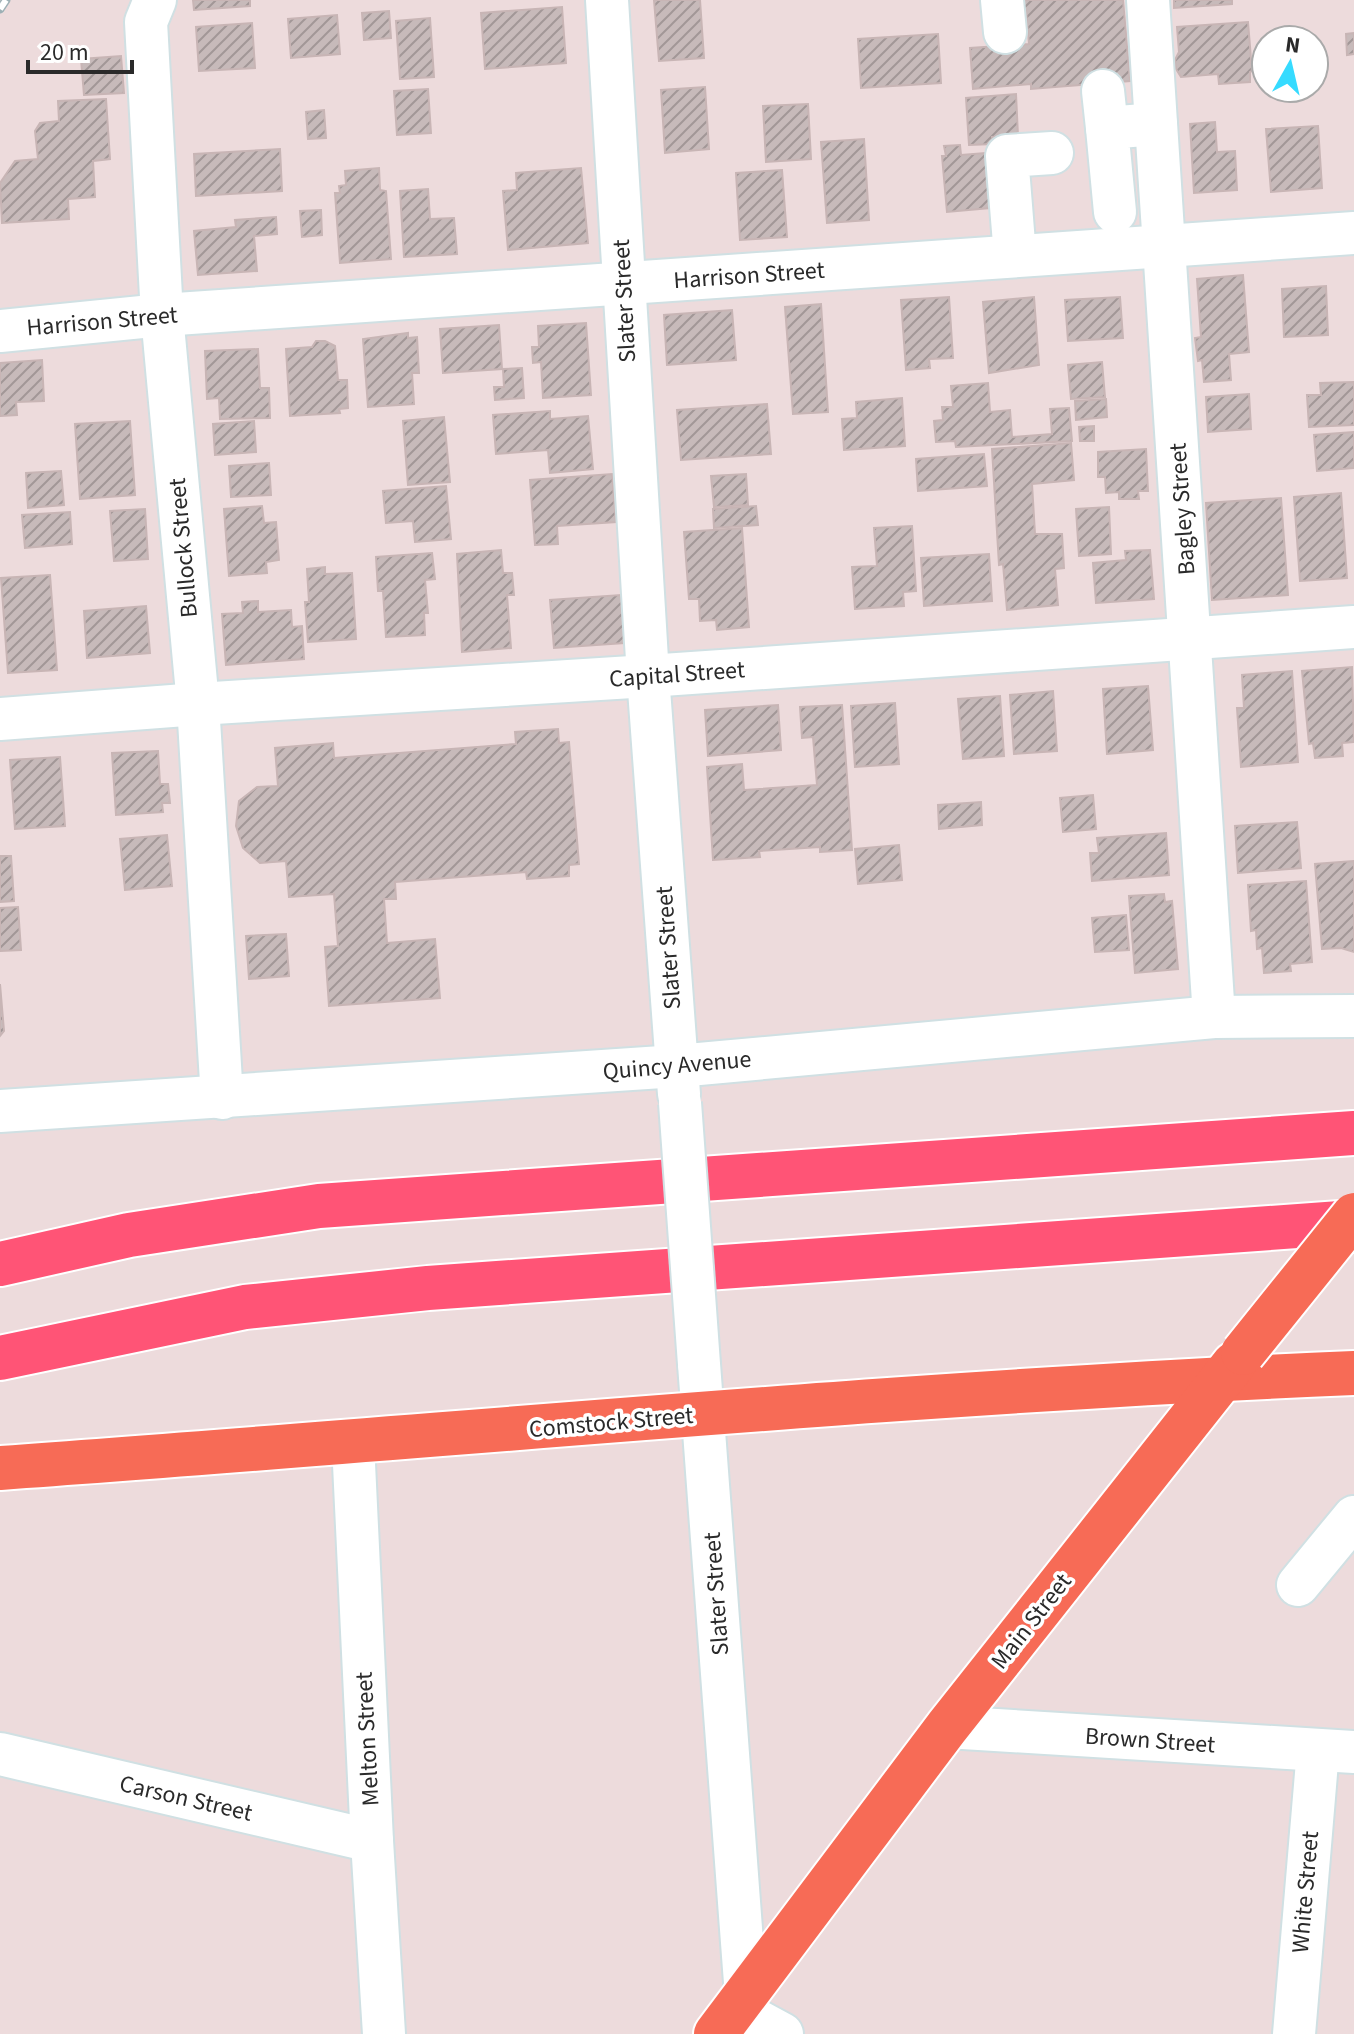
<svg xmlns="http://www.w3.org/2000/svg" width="1354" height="2034" viewBox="0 0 1354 2034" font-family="'Source Sans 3',sans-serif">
<defs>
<pattern id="building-hatch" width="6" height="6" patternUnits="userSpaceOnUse" patternTransform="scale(2)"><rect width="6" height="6" fill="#c7baba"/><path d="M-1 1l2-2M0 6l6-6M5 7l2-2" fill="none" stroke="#a29797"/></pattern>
</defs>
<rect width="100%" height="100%" fill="#eddbdc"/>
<g fill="url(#building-hatch)" stroke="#c8b5b5" stroke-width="2">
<polygon points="193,0 250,0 250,6 194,10"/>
<polygon points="654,0 700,0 704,58 659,61"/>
<polygon points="1021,0 1123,0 1130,81 1031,89 1031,84 973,89 970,48 1029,44 1026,11 1021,11"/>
<polygon points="1174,0 1232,0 1232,4 1174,8"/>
<polygon points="562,7 566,63 485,69 481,13"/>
<polygon points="389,11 391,38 364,40 362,13"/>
<polygon points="337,15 340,54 291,58 288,19"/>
<polygon points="430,18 434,77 400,79 396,21"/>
<polygon points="1248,22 1252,71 1250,72 1250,82 1219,84 1218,74 1181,77 1176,69 1175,60 1179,52 1177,27"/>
<polygon points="252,23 255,68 199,71 196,27"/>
<polygon points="1354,33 1354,54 1347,55 1346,34"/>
<polygon points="938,34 941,83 861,88 858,39"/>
<polygon points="121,56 124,93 84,95 81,59"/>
<polygon points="705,87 709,149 665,153 661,90"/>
<polygon points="428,89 431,133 397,135 394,91"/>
<polygon points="1016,94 1018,136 992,137 993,144 969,145 966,98"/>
<polygon points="106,99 110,159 93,161 95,197 68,199 69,219 2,223 0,183 15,161 38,159 35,131 40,123 59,121 58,101"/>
<polygon points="808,104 811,159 766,162 763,106"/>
<polygon points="324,110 326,138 308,139 306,112"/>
<polygon points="1215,122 1217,152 1235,151 1237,190 1194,193 1190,124"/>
<polygon points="1318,126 1322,188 1271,192 1266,129"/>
<polygon points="864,139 869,220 827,223 821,142"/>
<polygon points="960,145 961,155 985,153 990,208 947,212 942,156 946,156 944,146"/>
<polygon points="280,149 282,191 196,196 194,154"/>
<polygon points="379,168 380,190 386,191 391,259 340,263 335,193 340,193 339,186 346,185 345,171"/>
<polygon points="581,168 588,243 508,250 503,191 517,190 516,173"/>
<polygon points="782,170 787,237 740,240 736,173"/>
<polygon points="428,189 430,219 454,218 457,254 404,257 400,191"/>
<polygon points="321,210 322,235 302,237 300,211"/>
<polygon points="276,217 277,234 254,236 257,271 198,275 194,231 236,227 235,220"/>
<polygon points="1243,275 1249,352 1229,354 1231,380 1204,382 1202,360 1198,361 1195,338 1201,337 1197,279"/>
<polygon points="1326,286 1328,335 1284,337 1282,289"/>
<polygon points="949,297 953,358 929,359 930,368 906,370 901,300"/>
<polygon points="1034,297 1039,365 989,373 983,302"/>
<polygon points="1120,297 1123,338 1068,341 1065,300"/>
<polygon points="821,304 828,412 793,414 785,307"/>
<polygon points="732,310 736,360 667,365 664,315"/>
<polygon points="586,323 591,395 543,398 541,362 533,363 532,347 539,347 538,326"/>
<polygon points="499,325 502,369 443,373 440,329"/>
<polygon points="408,333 408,338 417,337 419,373 412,373 414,404 368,407 363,339"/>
<polygon points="316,341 325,341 335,346 338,380 347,380 348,408 339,409 340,413 290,416 286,349 312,347"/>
<polygon points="258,349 260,388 269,388 270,418 220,419 219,398 207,399 205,351"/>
<polygon points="42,360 44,401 16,402 17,415 0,416 0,363"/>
<polygon points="1102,362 1105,397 1071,399 1068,365"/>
<polygon points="522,368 524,398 495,400 494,387 504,387 503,369"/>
<polygon points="1354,382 1354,425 1309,427 1307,395 1321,395 1320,383"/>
<polygon points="988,383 990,412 1010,410 1012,437 1052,434 1050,409 1069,408 1072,441 956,447 955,441 936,442 934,421 943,420 942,407 953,407 951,386"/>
<polygon points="1249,394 1251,429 1208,432 1206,397"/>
<polygon points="902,398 905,446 844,450 842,419 857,418 856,402"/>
<polygon points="1106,399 1107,417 1076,420 1075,401"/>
<polygon points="767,404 771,454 681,460 677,410"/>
<polygon points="550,411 550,419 588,416 593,469 550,473 548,450 496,454 493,415"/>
<polygon points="444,417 450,482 408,485 403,421"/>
<polygon points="130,421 135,495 80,499 75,424"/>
<polygon points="254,421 256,452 215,455 213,424"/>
<polygon points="1094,426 1094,441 1080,441 1079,427"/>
<polygon points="1354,432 1354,468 1317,471 1314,435"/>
<polygon points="1071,443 1074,480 1032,484 1035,534 1062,534 1064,568 1055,569 1058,605 1007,610 1003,564 999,565 992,449"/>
<polygon points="1146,449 1148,491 1138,491 1139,499 1119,499 1119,492 1106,493 1105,477 1098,477 1098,452"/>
<polygon points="984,454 987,486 918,491 916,459"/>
<polygon points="269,463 271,495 231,497 229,466"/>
<polygon points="61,471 64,505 28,508 26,473"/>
<polygon points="612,474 616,522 557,526 558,544 535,545 530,480"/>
<polygon points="746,474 748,505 714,507 711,476"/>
<polygon points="446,486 451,539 415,542 413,521 386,523 383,491"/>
<polygon points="1341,493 1347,578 1300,581 1294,497"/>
<polygon points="1281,498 1288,595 1212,600 1206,503"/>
<polygon points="262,506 264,523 276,522 279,560 266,562 267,573 229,576 224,509"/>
<polygon points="756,506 758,525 714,528 713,509"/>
<polygon points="1109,507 1111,554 1079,556 1076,509"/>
<polygon points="145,509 148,559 114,561 110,511"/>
<polygon points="70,512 72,544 25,548 22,515"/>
<polygon points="912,526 916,591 903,592 904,606 855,609 852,567 877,566 874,528"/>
<polygon points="742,528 749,627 717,630 716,620 700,621 699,599 689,599 684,532"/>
<polygon points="501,550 503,573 512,573 514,595 507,595 511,648 462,652 457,554"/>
<polygon points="1150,550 1154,599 1096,603 1093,563 1126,560 1125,551"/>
<polygon points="432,553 435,579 425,580 428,613 424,613 425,635 386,637 383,591 378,591 376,557"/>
<polygon points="989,554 992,601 924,606 921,558"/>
<polygon points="325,567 325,574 352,573 356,639 308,642 305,602 309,602 307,569"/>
<polygon points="50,575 57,670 8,673 1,578"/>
<polygon points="621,595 624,643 554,648 550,600"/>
<polygon points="258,601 258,612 291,610 292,627 302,626 304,659 226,665 222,614 243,613 242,602"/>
<polygon points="146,606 150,653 87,658 84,611"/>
<polygon points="1352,667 1354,742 1342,743 1343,756 1315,758 1313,743 1309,744 1302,671"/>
<polygon points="1292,671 1298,762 1241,767 1237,708 1244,708 1242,675"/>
<polygon points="1148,686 1153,750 1107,754 1103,689"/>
<polygon points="1053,691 1057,751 1014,754 1010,695"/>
<polygon points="1000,696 1004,756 963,759 958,699"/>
<polygon points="895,703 899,764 855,767 851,706"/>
<polygon points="778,705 781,750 708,756 705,710"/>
<polygon points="842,705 852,850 820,852 820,847 759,851 760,857 713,860 707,767 742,764 744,790 817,785 813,737 802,738 800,707"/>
<polygon points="558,729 559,743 569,742 579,864 569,865 569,876 527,879 526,872 395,882 396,899 384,899 387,943 435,939 440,998 329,1006 325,947 338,946 334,894 289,897 286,861 260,863 243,848 236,826 239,801 257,787 278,786 275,748 333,743 334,758 516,744 515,732"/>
<polygon points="158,751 160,784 168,784 170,803 162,803 163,812 116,815 112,753"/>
<polygon points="60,757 65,826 15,829 10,760"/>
<polygon points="1093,795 1096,829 1063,832 1060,798"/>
<polygon points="981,802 982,825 939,829 938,805"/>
<polygon points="1297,822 1301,868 1238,873 1235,826"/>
<polygon points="1166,833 1169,875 1092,881 1090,853 1099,853 1097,838"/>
<polygon points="167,835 172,886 125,890 120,839"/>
<polygon points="899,845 902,880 858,884 855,849"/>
<polygon points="0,856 11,856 14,901 0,902"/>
<polygon points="1354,861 1354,952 1341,948 1322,949 1315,864"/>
<polygon points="1306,881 1312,962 1290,964 1291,971 1264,973 1262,948 1257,949 1256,930 1251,931 1248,885"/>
<polygon points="1164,894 1165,902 1172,901 1178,969 1135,973 1129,896"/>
<polygon points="18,907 21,950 0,951 0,908"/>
<polygon points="1126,915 1129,950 1095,952 1092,918"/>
<polygon points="286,934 289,976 249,979 246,936"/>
<polygon points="0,984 4,1031 0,1036"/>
</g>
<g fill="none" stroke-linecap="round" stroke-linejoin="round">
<defs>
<g id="minor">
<polyline points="155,0 146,22 162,315 198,704 222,1098"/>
<polyline points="607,0 648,676 679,1094"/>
<polyline points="1002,0 1005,32"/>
<polyline points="1148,0 1214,1017"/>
<polyline points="1103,91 1107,128"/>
<polyline points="1115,212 1107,128 1156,124"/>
<polyline points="1015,256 1007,156 1052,153"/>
<polyline points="0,331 162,315 1354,233"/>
<polyline points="0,719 198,704 648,676 1354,627"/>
<polyline points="0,1111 677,1066 1214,1017 1354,1016"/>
<polyline points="699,1364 746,1996"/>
<polyline points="353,1443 372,1841 384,2034"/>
<polyline points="1298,1585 1354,1517"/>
<polyline points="947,1727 1354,1752"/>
<polyline points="0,1754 372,1841"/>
<polyline points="736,2009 782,2034"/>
<polyline points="1294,2034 1318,1750"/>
</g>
<g id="major">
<path d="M0,1468C451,1436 902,1392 1354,1373"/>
<polyline points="716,2034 947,1727 1234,1364"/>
</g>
<g id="highway">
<polyline points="0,1264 129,1235 319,1206 1354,1133"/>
<polyline points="0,1358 245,1307 428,1288 1354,1222"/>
</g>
</defs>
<use href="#minor" stroke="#d0e0e3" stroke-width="46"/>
<use href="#major" stroke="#fff" stroke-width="48"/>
<use href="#highway" stroke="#fff" stroke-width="48"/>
<use href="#minor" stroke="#fff" stroke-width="42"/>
<use href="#major" stroke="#f76b56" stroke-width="44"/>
<use href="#highway" stroke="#ff5476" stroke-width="44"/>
<defs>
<polyline id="rail" points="0,9 6,0"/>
</defs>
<use href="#rail" stroke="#9db0b5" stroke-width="9"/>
<use href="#rail" stroke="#fff" stroke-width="6" stroke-dasharray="18" stroke-linecap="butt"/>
<defs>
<polyline id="minor-bridge" points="680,1103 699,1364"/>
<polyline id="major-bridge" points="1243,1353 1354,1215"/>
</defs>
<use href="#minor-bridge" stroke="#d0e0e3" stroke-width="46" stroke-linecap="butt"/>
<use href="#major-bridge" stroke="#fff" stroke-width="48" stroke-linecap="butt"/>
<use href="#minor-bridge" stroke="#fff" stroke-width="42"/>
<use href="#major-bridge" stroke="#f76b56" stroke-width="44"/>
</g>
<g text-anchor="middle" stroke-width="7" stroke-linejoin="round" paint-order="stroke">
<g font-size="24" fill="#2a2a2a" stroke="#fff">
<text transform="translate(749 275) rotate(-4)" y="8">Harrison Street</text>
<text transform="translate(624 301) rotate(-93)" y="8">Slater Street</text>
<text transform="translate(102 321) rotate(-5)" y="8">Harrison Street</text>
<text transform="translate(1182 509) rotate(-94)" y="8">Bagley Street</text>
<text transform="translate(183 548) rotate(-95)" y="8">Bullock Street</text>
<text transform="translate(677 674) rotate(-4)" y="8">Capital Street</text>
<text transform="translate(668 948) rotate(-94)" y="8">Slater Street</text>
<text transform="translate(677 1065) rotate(-5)" y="8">Quincy Avenue</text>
<text transform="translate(611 1422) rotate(-5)" y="8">Comstock Street</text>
<text transform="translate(716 1594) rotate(-94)" y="8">Slater Street</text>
<text transform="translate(1031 1621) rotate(-52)" y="8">Main Street</text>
<text transform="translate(367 1739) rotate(-93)" y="8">Melton Street</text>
<text transform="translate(1150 1740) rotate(4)" y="8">Brown Street</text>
<text transform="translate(186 1798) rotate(13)" y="8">Carson Street</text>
<text transform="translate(1305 1892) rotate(-85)" y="8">White Street</text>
</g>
</g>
<g transform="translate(1290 64) rotate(8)"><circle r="38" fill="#ffffff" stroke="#aaaaaa" stroke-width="2"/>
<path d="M0-6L14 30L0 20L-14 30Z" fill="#36dbff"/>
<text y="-12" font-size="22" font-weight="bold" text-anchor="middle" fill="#2a2a2a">N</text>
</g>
<path d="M28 60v12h104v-12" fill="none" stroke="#2a2a2a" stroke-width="4"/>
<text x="40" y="60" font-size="24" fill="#2a2a2a" stroke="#ffffff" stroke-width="6" paint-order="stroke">20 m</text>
</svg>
